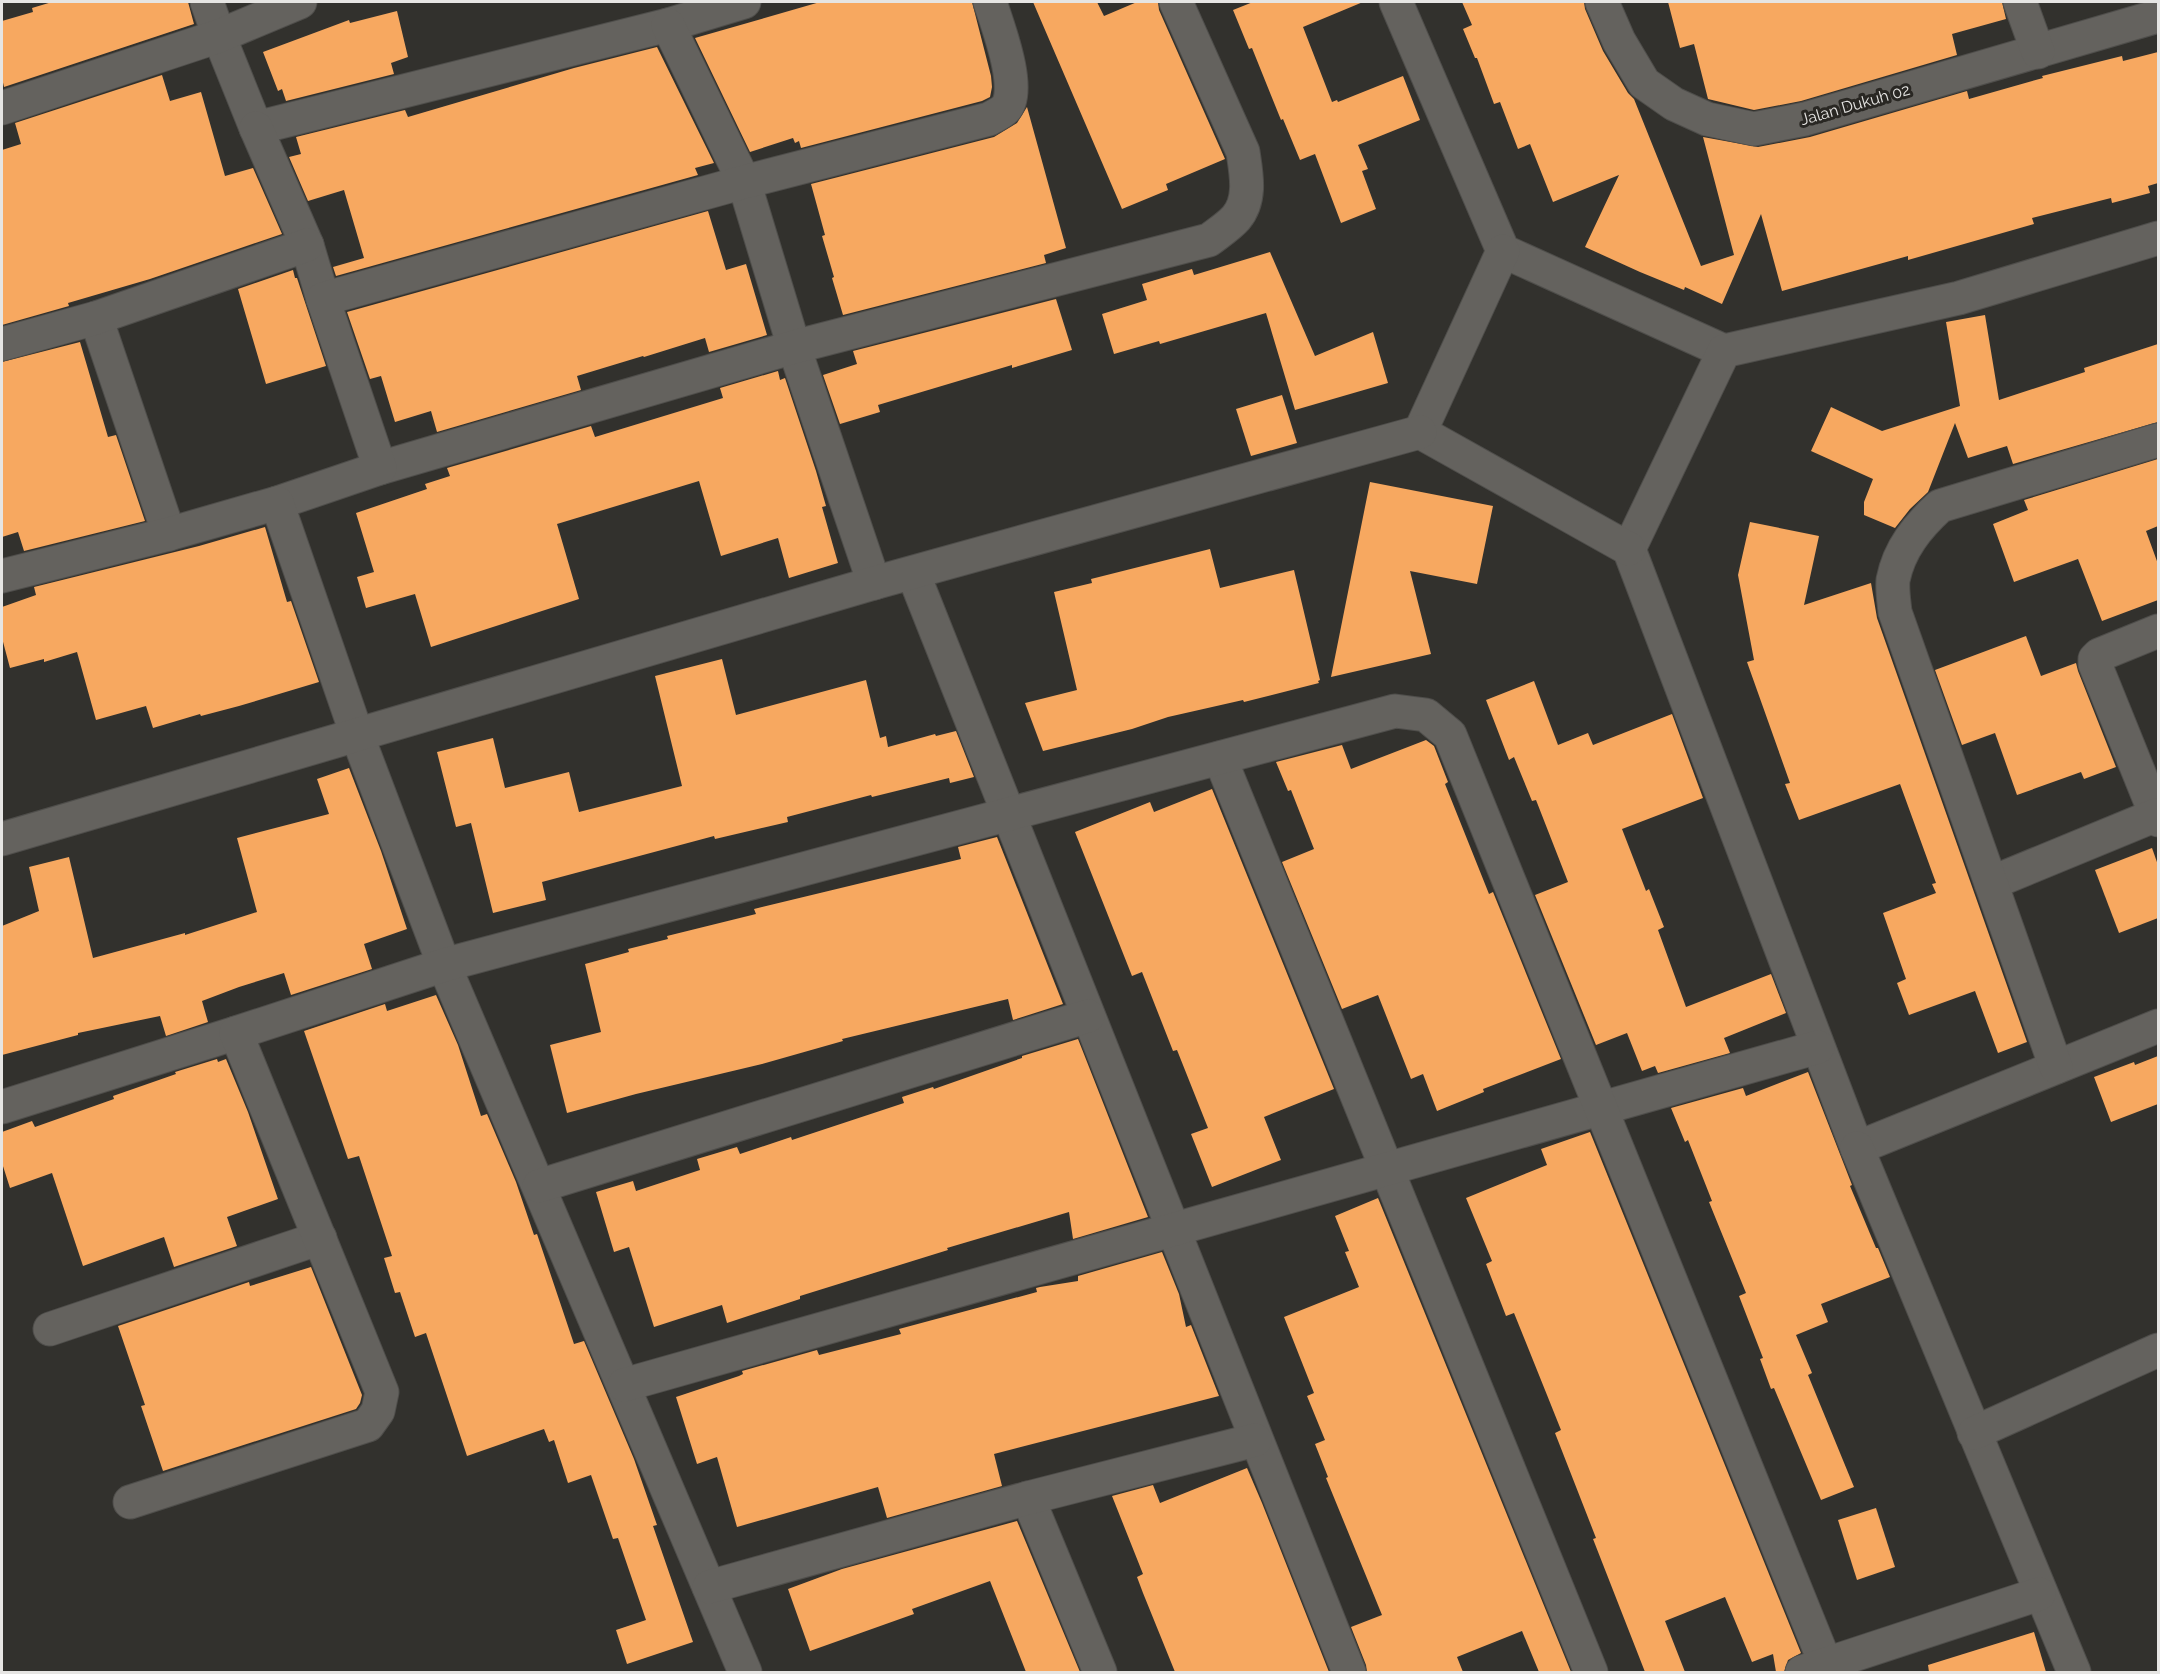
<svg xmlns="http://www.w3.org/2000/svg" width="2160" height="1674" viewBox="0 0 2160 1674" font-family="Raleway,sans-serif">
<rect width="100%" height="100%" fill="#32312d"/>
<g fill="#f7a860">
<polygon points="52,2 188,2 194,24 4,87 2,78 2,21 33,12 32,8"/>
<polygon points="820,2 972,2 991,76 992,87 990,97 982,101 801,148 799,141 795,143 793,138 750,152 695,38"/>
<polygon points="1033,2 1097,2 1104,16 1137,2 1158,2 1159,10 1225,159 1166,184 1168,190 1122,209"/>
<polygon points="1253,2 1363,2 1303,27 1332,102 1337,100 1338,102 1403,76 1420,120 1358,145 1368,169 1362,171 1376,209 1341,223 1315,154 1300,160 1283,119 1281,120 1252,48 1249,49 1233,10"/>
<polygon points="1462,2 1584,2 1585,9 1603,51 1628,93 1634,99 1701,266 1734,255 1703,137 1758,147 1810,137 1967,91 1969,99 2043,78 2042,76 2122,56 2123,61 2158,52 2158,183 2148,186 2150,193 2112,203 2111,198 2032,218 2034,224 1908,260 1908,256 1782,291 1761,214 1722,304 1685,287 1684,290 1640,272 1585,247 1619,175 1553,202 1530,144 1518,149 1500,102 1494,104 1477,58 1475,58 1463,29 1472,25"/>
<polygon points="1668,2 2002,2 2006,19 1952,34 1957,55 1801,101 1754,110 1708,99 1694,44 1680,48"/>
<polygon points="397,11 408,57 391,63 394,74 286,101 282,89 278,91 263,52 349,20 350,23"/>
<polygon points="657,47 714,163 695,168 698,175 336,276 333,267 364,258 344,190 308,201 289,157 301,154 296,137 405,110 408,117 574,68"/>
<polygon points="162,75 170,101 201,92 225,176 253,168 282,234 150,279 68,303 69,306 2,325 2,150 21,144 15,123"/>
<polygon points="1027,107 1066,248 1044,255 1046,263 843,315 832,278 834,277 822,236 825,235 811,184 994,137 1017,123"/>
<polygon points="708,211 726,270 746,264 767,335 709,352 705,338 644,357 643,356 577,376 581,390 437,432 431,411 395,422 381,376 370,379 347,312"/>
<polygon points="1270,252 1315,356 1373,332 1388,383 1295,410 1266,313 1160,344 1159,341 1114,354 1102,314 1147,300 1142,284 1192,269 1194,275"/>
<polygon points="293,270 295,278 297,278 326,366 266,384 238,289"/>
<polygon points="1056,299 1072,350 1012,368 1012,365 878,405 880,412 840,424 823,375 857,364 853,351"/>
<polygon points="1985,315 1999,400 2085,372 2084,368 2158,344 2158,422 2013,464 2007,446 1968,458 1955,423 1928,492 1910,509 1895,528 1864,515 1864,502 1873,479 1811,451 1831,407 1882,431 1960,406 1946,322"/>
<polygon points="80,342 108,437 116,435 145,521 24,551 18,532 2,537 2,362"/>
<polygon points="778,371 780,380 785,378 816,471 826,506 822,507 838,563 789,578 778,538 721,556 699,481 557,524 579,599 431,647 415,594 366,608 357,577 374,572 356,513 427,489 425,484 450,476 447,468 591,426 595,437 723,398 720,388"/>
<polygon points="1282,395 1297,443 1251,456 1236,409"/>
<polygon points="2158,459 2158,526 2146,531 2158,564 2158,600 2102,621 2078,559 2014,582 1993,524 2028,510 2024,500"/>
<polygon points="1370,482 1493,506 1477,584 1410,571 1431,654 1331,677"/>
<polygon points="1750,522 1819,536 1804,605 1871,583 1877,618 2027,1042 1998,1053 1975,991 1909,1015 1897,983 1906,979 1883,913 1936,893 1932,884 1936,883 1900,784 1799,820 1785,784 1790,783 1747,662 1754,660 1738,575"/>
<polygon points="265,527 287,602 291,601 319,682 239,706 201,716 200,714 153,728 146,706 96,720 77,652 44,662 44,659 10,668 2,638 2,607 36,595 34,587 199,546"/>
<polygon points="1210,549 1220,588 1294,570 1320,680 1318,681 1319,683 1244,702 1243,700 1168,717 1132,729 1043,751 1025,703 1077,690 1054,592 1092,583 1091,579"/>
<polygon points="2026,636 2041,676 2076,663 2078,671 2116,767 2084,779 2081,772 2017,795 1995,733 1962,745 1935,670"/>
<polygon points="722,659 736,715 866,680 880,738 886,736 888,747 935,734 936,736 956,731 974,777 950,783 949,778 872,797 871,795 787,817 788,822 715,839 714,836 542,882 546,900 493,913 471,823 456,827 437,752 493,738 505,788 569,772 579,812 682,786 655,676"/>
<polygon points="1534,681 1558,745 1588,733 1593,745 1672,714 1703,798 1622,829 1646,891 1649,889 1664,927 1658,930 1686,1007 1771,974 1786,1013 1724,1038 1730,1053 1658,1073 1655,1066 1642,1071 1627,1033 1596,1045 1535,895 1568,882 1536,800 1532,801 1514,757 1509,760 1486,700"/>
<polygon points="1426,740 1434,746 1448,782 1445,784 1489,894 1493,892 1561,1059 1483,1089 1484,1092 1437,1111 1423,1074 1411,1079 1378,995 1342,1009 1282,862 1314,849 1291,790 1288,791 1276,762 1342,745 1351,769"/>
<polygon points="349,768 381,851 407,929 364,944 372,969 291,995 284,973 239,987 202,1001 208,1022 166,1036 160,1016 78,1033 78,1035 2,1055 2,926 39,911 29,867 69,857 93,958 185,933 185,935 257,912 237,838 329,814 317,779"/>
<polygon points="1212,789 1334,1089 1264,1117 1281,1160 1212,1187 1191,1134 1208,1128 1177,1050 1173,1051 1142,972 1132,976 1075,832 1150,802 1154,812"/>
<polygon points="997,837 1063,1004 1013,1020 1008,999 842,1039 843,1041 762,1064 636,1094 567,1113 550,1045 601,1032 585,964 629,952 628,949 668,939 667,936 756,914 754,909 961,859 958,847"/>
<polygon points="2152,848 2158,865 2158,918 2119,933 2095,870"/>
<polygon points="436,995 458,1045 481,1116 487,1114 516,1182 534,1235 537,1234 574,1344 584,1341 634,1459 657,1525 653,1526 693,1642 627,1664 616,1630 646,1620 618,1538 613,1539 591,1475 568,1483 554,1440 549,1442 544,1429 467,1456 426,1333 415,1337 400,1292 395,1293 384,1258 392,1256 359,1156 348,1159 304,1031 385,1004 387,1011"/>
<polygon points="1078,1039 1148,1217 1073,1239 1069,1212 947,1248 948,1250 800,1296 800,1299 727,1323 722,1305 654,1327 629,1247 614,1252 596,1192 633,1181 636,1191 700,1170 697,1159 737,1147 740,1154 791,1137 792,1140 904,1103 902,1097 933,1087 934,1089 1022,1058 1022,1056"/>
<polygon points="2158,1056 2158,1104 2111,1122 2094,1077 2134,1062 2135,1065"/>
<polygon points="217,1059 218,1062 226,1059 248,1112 278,1199 227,1217 237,1246 174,1267 164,1237 83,1266 52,1173 10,1188 2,1163 2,1132 32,1121 35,1127 114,1099 113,1096 176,1074 175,1072"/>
<polygon points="1808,1072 1852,1185 1850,1186 1876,1248 1878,1248 1890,1277 1821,1304 1828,1322 1796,1335 1812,1373 1808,1375 1854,1487 1821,1500 1774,1388 1771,1389 1760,1359 1763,1358 1739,1296 1746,1293 1709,1202 1712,1201 1688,1140 1685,1142 1671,1108 1743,1088 1746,1096"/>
<polygon points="1590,1132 1801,1653 1788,1660 1784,1672 1776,1672 1773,1654 1752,1662 1725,1597 1665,1621 1685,1672 1645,1672 1593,1539 1596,1538 1555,1433 1561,1430 1547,1395 1514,1313 1506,1316 1486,1264 1492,1261 1466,1198 1547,1165 1541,1149"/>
<polygon points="1378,1198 1571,1672 1539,1672 1522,1631 1457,1657 1463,1672 1367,1672 1366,1665 1351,1627 1382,1615 1326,1478 1328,1477 1315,1444 1325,1440 1307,1396 1314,1393 1284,1317 1359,1287 1345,1252 1349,1251 1335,1216"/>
<polygon points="1162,1252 1179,1294 1186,1327 1191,1325 1219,1396 994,1454 1002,1486 887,1518 878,1487 737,1527 717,1457 697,1464 676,1397 739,1376 743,1374 742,1371 817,1350 819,1355 901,1334 899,1329 1037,1292 1036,1288 1040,1287 1078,1281 1078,1276"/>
<polygon points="311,1267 362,1395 360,1403 356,1409 163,1471 141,1406 145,1405 118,1326 249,1282 250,1286"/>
<polygon points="1247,1468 1262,1503 1329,1672 1175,1672 1143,1593 1137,1577 1143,1574 1112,1496 1153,1485 1160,1503"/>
<polygon points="1876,1508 1895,1567 1857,1580 1838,1520"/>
<polygon points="1017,1521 1080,1672 1026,1672 990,1581 912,1609 914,1614 810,1651 788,1589 842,1569"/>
<polygon points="2034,1632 2046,1672 1929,1672 1928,1665"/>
</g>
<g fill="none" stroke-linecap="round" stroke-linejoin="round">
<defs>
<g id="street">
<polyline points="207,2 219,36 256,128 668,25 744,2"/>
<polyline points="1396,2 1503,251 1724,351"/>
<polyline points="1602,2 1619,41 1644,83 1674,104 1707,119 1754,129 1805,119 2158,16"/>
<polyline points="2020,2 2038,52"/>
<polyline points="668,25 744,182 794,347 874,583"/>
<polyline points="2,108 219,36 300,2"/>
<polyline points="256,128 307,245 323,299"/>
<polyline points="2158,238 1959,298 1724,351 1629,549 1857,1148 2158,1026"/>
<polyline points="1503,251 1420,432 1629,549"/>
<polyline points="96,318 169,534"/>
<polyline points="2,344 96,318 307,245"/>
<path d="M380,468L794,347L1209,240C1218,233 1229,226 1236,218C1252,199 1246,173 1243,152L1176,2"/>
<path d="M277,503L380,468L323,299L744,182L989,119C994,116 1001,113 1005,109C1023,91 997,24 990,2"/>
<polyline points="913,573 1349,1672"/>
<polyline points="2,576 169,534 277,503 357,735 444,965 745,1672"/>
<polyline points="2158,631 2099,655 2095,659 2095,664 2158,820"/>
<polyline points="1220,758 1591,1672"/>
<polyline points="2,839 874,583 1420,432"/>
<polyline points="1991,883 2156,815"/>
<path d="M2056,1067L1895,612C1894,602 1892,590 1893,580C1899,549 1918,526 1940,506L2158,440"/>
<polyline points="2,1107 236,1033"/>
<polyline points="1857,1148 2074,1672"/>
<polyline points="539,1186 1088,1016"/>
<polyline points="50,1329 320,1238"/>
<polyline points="624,1385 1818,1047"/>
<polyline points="1974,1433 2158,1350"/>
<polyline points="1028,1498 1100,1672"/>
<polyline points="130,1502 368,1425 378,1411 382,1392 236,1033 444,965 1395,711 1426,715 1450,735 1826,1665"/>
<polyline points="709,1587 1028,1498 1255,1440"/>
<polyline points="1802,1672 2039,1594"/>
</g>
</defs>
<use href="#street" stroke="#4f4e4b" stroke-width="35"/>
<use href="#street" stroke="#64625e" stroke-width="33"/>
</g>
<g text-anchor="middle" stroke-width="6" stroke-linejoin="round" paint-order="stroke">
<g font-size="16" fill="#e6e5e3" stroke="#292723">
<text transform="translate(1855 104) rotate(-16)" y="6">Jalan Dukuh 02</text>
</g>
</g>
<rect width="2160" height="1674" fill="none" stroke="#e6e5e3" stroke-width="6"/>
</svg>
